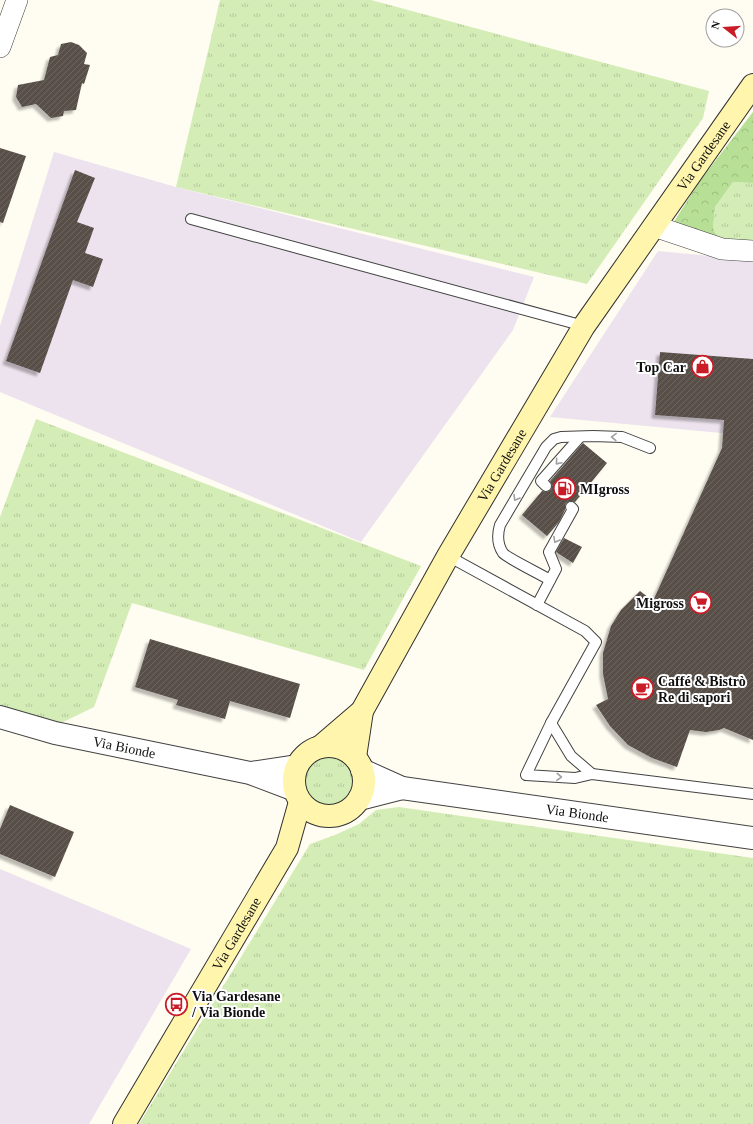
<svg xmlns="http://www.w3.org/2000/svg" width="753" height="1124" viewBox="0 0 753 1124" font-family="'Times New Roman',serif">
<defs>
<pattern id="grass-tufts" width="24" height="20" patternUnits="userSpaceOnUse"><rect width="24" height="20" fill="#d4edb7"/><path d="M3 7l-1-3M5 7V3M7 7l1-3M15 17l-1-3M17 17v-4M19 17l1-3" fill="none" stroke="#b5ca9c"/></pattern>
<pattern id="forest-crowns" width="20" height="18" patternUnits="userSpaceOnUse"><rect width="20" height="18" fill="#b7df95"/><path d="M2 6a3 3 0 1 1 6 0M12 15a3 3 0 1 1 6 0" fill="none" stroke="#9cbe7f"/></pattern>
<pattern id="building-hatch" width="6" height="6" patternUnits="userSpaceOnUse"><rect width="6" height="6" fill="#59504a"/><path d="M-1 1l2-2M0 6l6-6M5 7l2-2" fill="none" stroke="#6c6560"/></pattern>
<filter id="shadow"><feDropShadow dx="-3.5" dy="3.5" stdDeviation="1" flood-color="#0004"/></filter>
</defs>
<rect width="100%" height="100%" fill="#fffcf1"/>
<g fill="#ede3ee">
<polygon points="54,152 176,187 534,277 513,330 361,542 0,392 0,326"/>
<polygon points="658,251 753,260 753,436 550,417"/>
<polygon points="0,869 191,949 89,1124 0,1124"/>
</g>
<g fill="url(#grass-tufts)">
<polygon points="220,0 371,0 709,91 703,118 587,284 176,187"/>
<polygon points="733,182 753,183 753,244 719,241 713,228 715,207"/>
<polygon points="36,419 421,566 364,670 132,603 94,707 59,724 0,705 0,517"/>
<circle cx="328" cy="782" r="27"/>
<polygon points="399,807 753,858 753,1124 139,1124 310,844 335,835 359,824 376,810"/>
</g>
<polygon fill="url(#forest-crowns)" points="753,112 753,183 733,182 715,207 713,228 719,241 665,236 699,182"/>
<g fill="url(#building-hatch)" filter="url(#shadow)">
<polygon points="71,42 79,45 87,53 84,64 90,65 84,84 82,83 76,110 64,111 63,116 51,118 36,104 22,107 16,97 18,85 44,80 50,57 58,55 61,44"/>
<polygon points="0,148 26,156 3,223 0,222"/>
<polygon points="75,170 95,178 77,222 94,228 85,253 103,259 93,287 73,280 40,373 6,361"/>
<polygon points="660,352 753,359 753,740 724,728 719,730 706,732 690,730 677,767 652,758 628,745 610,726 596,705 608,699 603,674 603,653 611,626 621,610 640,591 653,601 722,448 724,420 655,415"/>
<polygon points="583,443 607,463 575,502 570,501 566,503 565,506 565,510 559,522 547,536 522,515 542,491 547,492 551,490 552,485 550,481"/>
<polygon points="564,538 582,547 573,563 556,552"/>
<polygon points="150,639 300,684 290,718 230,701 225,719 176,705 178,700 135,687"/>
<polygon points="10,805 74,832 55,877 0,854 0,829"/>
</g>
<g fill="none" stroke-linecap="round" stroke-linejoin="round">
<defs>
<g id="service">
<polyline points="191,219 584,326"/>
<polyline points="546,486 541,481 580,437"/>
<polyline points="448,556 585,631 596,642 551,723 526,775 575,778 592,774 753,794"/>
<path d="M550,580C542,575 507,558 503,553C497,544 497,535 500,525L546,447L554,439L561,437L593,436L622,437L650,448"/>
<polyline points="537,605 556,569 549,552 573,509 571,507"/>
<polyline points="551,723 571,756 592,774"/>
</g>
<g id="minor">
<polyline points="0,47 17,0"/>
<polyline points="654,226 722,249 753,251"/>
</g>
<g id="tertiary">
<path id="s1" d="M0,717L55,733L250,773L295,790"/>
<path id="s2" d="M362,770L402,788L753,838"/>
<polyline points="251,773 297,766"/>
<polyline points="359,799 402,788"/>
</g>
<g id="secondary">
<circle cx="329" cy="781" r="35"/>
<path id="s3" d="M320,747L362,711L448,556L584,326L753,85"/>
<polyline points="355,757 362,711"/>
<path id="s4" d="M124,1124L287,848L300,802"/>
</g>
</defs>
<use href="#service" stroke="#424242" stroke-width="12"/>
<use href="#minor" stroke="#424242" stroke-width="22"/>
<use href="#tertiary" stroke="#424242" stroke-width="24"/>
<use href="#secondary" stroke="#313131" stroke-width="24"/>
<use href="#service" stroke="#fff" stroke-width="10"/>
<use href="#minor" stroke="#fff" stroke-width="21"/>
<use href="#tertiary" stroke="#fff" stroke-width="22"/>
<use href="#secondary" stroke="#fff5ac" stroke-width="22"/>
</g>
<defs><path id="oneway-chevron" d="M-2-3.5L2.5 0L-2 3.5" fill="none" stroke-width="1.6" stroke-linecap="round" stroke-linejoin="round"/></defs>
<g stroke="#9f9f9f">
<use href="#oneway-chevron" transform="translate(614 437) rotate(-178)"/>
<use href="#oneway-chevron" transform="translate(558 462) rotate(131)"/>
<use href="#oneway-chevron" transform="translate(516 498) rotate(121)"/>
<use href="#oneway-chevron" transform="translate(556 540) rotate(119)"/>
<use href="#oneway-chevron" transform="translate(559 777) rotate(4)"/>
</g>
<defs>
<symbol id="shop-ring" viewBox="-11 -11 22 22"><circle r="9.5" fill="#fff" stroke="#ca1c27" stroke-width="1.5"/><path d="M-5-2.5h2.3a2.7 3.5 0 0 1 5.4 0H5L5.5 6h-11ZM-1.5-2.5h3a1.5 2.3 0 0 0-3 0Z" fill="#ca1c27"/></symbol>
<symbol id="fuel-ring" viewBox="-11 -11 22 22"><circle r="9.5" fill="#fff" stroke="#ca1c27" stroke-width="1.5"/><path d="M-5.5-6h7V0h2V4h1.3V-2.5L3-4.5l.8-.8L6-3V5H2.5V1h-1V6h-7ZM-4.2-4.7v3.2H.2V-4.7Z" fill="#ca1c27"/></symbol>
<symbol id="supermarket-ring" viewBox="-11 -11 22 22"><circle r="9.5" fill="#fff" stroke="#ca1c27" stroke-width="1.5"/><path d="M-6-5.5h2.5l.6 2H6L4.5 2H-2.5L-4.4-4H-6ZM-1.5 3.2a1.3 1.3 0 1 0 .1 0ZM3 3.2a1.3 1.3 0 1 0 .1 0Z" fill="#ca1c27"/></symbol>
<symbol id="cafe-ring" viewBox="-11 -11 22 22"><circle r="9.5" fill="#fff" stroke="#ca1c27" stroke-width="1.5"/><path d="M-5.5-4.5H6V0H3Q3 3.5 0 3.5H-2.5Q-5.5 3.5-5.5 0ZM3-3.2v2h1.7v-2ZM-6 4.5H4V6H-6Z" fill="#ca1c27"/></symbol>
<symbol id="bus-ring" viewBox="-11 -11 22 22"><circle r="9.5" fill="#fff" stroke="#ca1c27" stroke-width="1.5"/><path d="M-5-6H5V4H4V6H2V4H-2V6H-4V4H-5ZM-3.5-4V0h7V-4ZM-3.5 1.2v1.5H-2V1.2ZM2 1.2v1.5H3.5V1.2Z" fill="#ca1c27"/></symbol>
</defs>
<g fill-rule="evenodd">
<use href="#shop-ring" x="690" y="354" width="25" height="25"/>
<use href="#fuel-ring" x="552" y="476" width="25" height="25"/>
<use href="#supermarket-ring" x="688" y="590" width="25" height="25"/>
<use href="#cafe-ring" x="630" y="676" width="25" height="25"/>
<use href="#bus-ring" x="164" y="992" width="25" height="25"/>
</g>
<g text-anchor="middle" stroke-width="4" stroke-linejoin="round" paint-order="stroke">
<g font-size="14" fill="#0f0f0f" stroke="#fff">
<text dy="5" stroke="none"><textPath href="#s3" startOffset="708">Via Gardesane</textPath></text>
<text dy="5" stroke="none"><textPath href="#s3" startOffset="338">Via Gardesane</textPath></text>
<text dy="5" stroke="none"><textPath href="#s1" startOffset="128">Via Bionde</textPath></text>
<text dy="5" stroke="none"><textPath href="#s2" startOffset="221">Via Bionde</textPath></text>
<text dy="5" stroke="none"><textPath href="#s4" startOffset="221">Via Gardesane</textPath></text>
</g>
<g font-size="14" font-weight="bold" fill="#0f0f0f" stroke="#fff" text-anchor="start">
<text x="686" y="372" text-anchor="end">Top Car</text>
<text x="580" y="494">MIgross</text>
<text x="684" y="608" text-anchor="end">Migross</text>
<text x="658" y="686">Caffé &amp; Bistrò<tspan x="658" dy="16">Re di sapori</tspan></text>
<text x="192" y="1001">Via Gardesane<tspan x="192" dy="16">/ Via Bionde</tspan></text>
</g>
</g>
<g transform="translate(725 28) rotate(287)"><circle r="19" fill="#ffffff" stroke="#9f9f9f"/>
<path d="M0-3L7 15L0 10L-7 15Z" fill="#ca1c27"/>
<text y="-6" font-size="11" font-weight="bold" text-anchor="middle" fill="#0f0f0f">N</text>
</g>
</svg>
